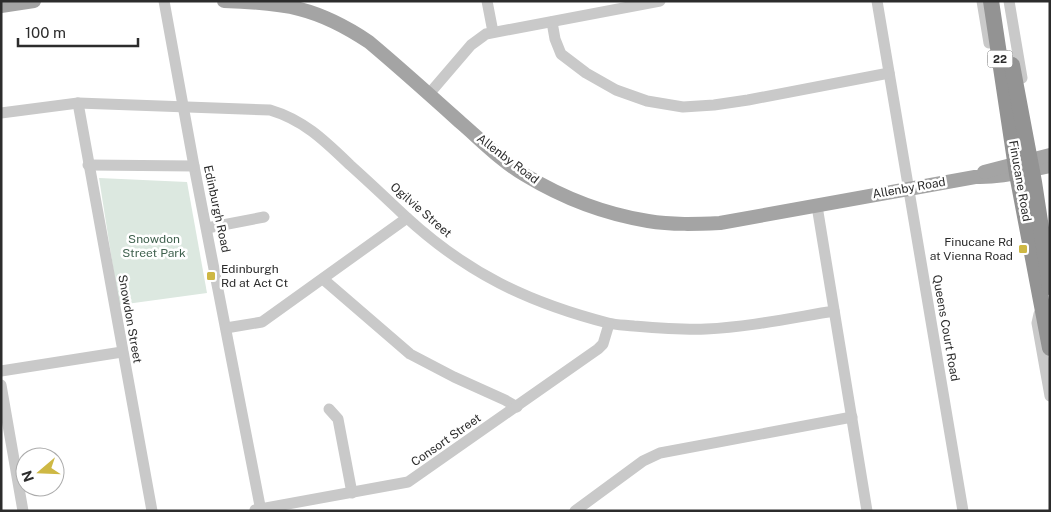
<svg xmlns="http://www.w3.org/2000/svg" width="1051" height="512" viewBox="0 0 1051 512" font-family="'Public Sans',sans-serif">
<rect width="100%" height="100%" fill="#fff"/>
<polygon fill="#dce8e0" points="99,178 187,182 207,293 119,305"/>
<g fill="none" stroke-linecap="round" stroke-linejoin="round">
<g stroke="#c9c9c9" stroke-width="11">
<polyline points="164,1 194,166 261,511"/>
<polyline points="487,1 493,32"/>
<polyline points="877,1 963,511"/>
<polyline points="982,1 989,43"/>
<polyline points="1009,1 1022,78"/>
<polyline points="552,22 555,39 561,54 586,73 616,90 647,101 683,107 714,105 748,100 889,73"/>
<polyline points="429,94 471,45 486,34 660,1"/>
<polyline points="78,103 152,511"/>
<path d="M1,113L78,103L270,110C304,120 325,141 350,165C369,182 387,199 406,217C467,273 527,302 608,323C616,325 625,325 634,326C658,328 682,330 706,329C749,327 791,318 834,311"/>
<polyline points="88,165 194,166"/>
<polyline points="817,206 867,511"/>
<polyline points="207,228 264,217"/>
<polyline points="323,279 410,354 454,377 505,400 517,407"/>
<polyline points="1039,314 1037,323 1050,396"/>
<polyline points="226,328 262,322 407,218"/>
<polyline points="1,371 122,352"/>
<polyline points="1,385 23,511"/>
<polyline points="329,409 338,419 352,493"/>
<polyline points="255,510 408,482 598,349 603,344 609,324"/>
<polyline points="575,511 643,461 660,453 852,417"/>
</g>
<g stroke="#a4a4a4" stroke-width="14">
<path d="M224,1C285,3 317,7 369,42C400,68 430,95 460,122C481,140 501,161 525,175C563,198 605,214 648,221C672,225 697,224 720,223L975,177C1002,178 1023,171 1050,166"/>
<polyline points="1,6 34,1"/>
<polyline points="984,172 1050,155"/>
</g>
<g stroke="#939393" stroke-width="16">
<polyline points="991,1 1017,174 1050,348"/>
<polyline points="1012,65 1034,182 1050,287"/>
</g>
</g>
<g fill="#ceb844" stroke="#fff" stroke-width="2">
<rect x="1018" y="244" width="10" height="10" rx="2.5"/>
<rect x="206" y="271" width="10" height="10" rx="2.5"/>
</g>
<g text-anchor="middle" stroke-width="5" stroke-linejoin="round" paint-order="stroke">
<rect fill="#fff" stroke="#6b6b6b" stroke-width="1" x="987.5" y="50.5" width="25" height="17" rx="4"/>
<g font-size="11" font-weight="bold" fill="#2c2c2c">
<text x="1000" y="63">22</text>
</g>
<g font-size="12" fill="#2c2c2c" stroke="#fff">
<text transform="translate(508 159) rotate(37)" y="4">Allenby Road</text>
<text transform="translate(1020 181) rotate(80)" y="4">Finucane Road</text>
<text transform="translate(909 188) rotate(-10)" y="4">Allenby Road</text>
<text transform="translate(217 209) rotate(78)" y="4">Edinburgh Road</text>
<text transform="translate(421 210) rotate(41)" y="4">Ogilvie Street</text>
<text transform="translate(130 319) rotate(80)" y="4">Snowdon Street</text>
<text transform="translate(946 328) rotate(80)" y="4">Queens Court Road</text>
<text transform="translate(446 440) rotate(-35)" y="4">Consort Street</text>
</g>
<g font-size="12" fill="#40624f" stroke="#fff">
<text x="154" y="243">Snowdon<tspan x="154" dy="14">Street Park</tspan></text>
</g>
<g font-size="12" fill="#2c2c2c" stroke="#fff" text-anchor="end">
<text x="1013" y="246">Finucane Rd<tspan x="1013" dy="14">at Vienna Road</tspan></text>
<text x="221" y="273" text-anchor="start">Edinburgh<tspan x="221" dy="14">Rd at Act Ct</tspan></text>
</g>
</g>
<rect width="1051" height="512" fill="none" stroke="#2c2c2c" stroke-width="5"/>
<g transform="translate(40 472) rotate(251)"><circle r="24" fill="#ffffff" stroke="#ababab"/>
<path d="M0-4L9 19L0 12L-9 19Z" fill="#ceb844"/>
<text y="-8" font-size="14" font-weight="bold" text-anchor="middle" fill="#2c2c2c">N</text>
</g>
<path d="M18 38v8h120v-8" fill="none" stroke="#2c2c2c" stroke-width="2.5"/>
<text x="25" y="38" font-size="15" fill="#2c2c2c" stroke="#ffffff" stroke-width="4" paint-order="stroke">100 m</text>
</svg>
